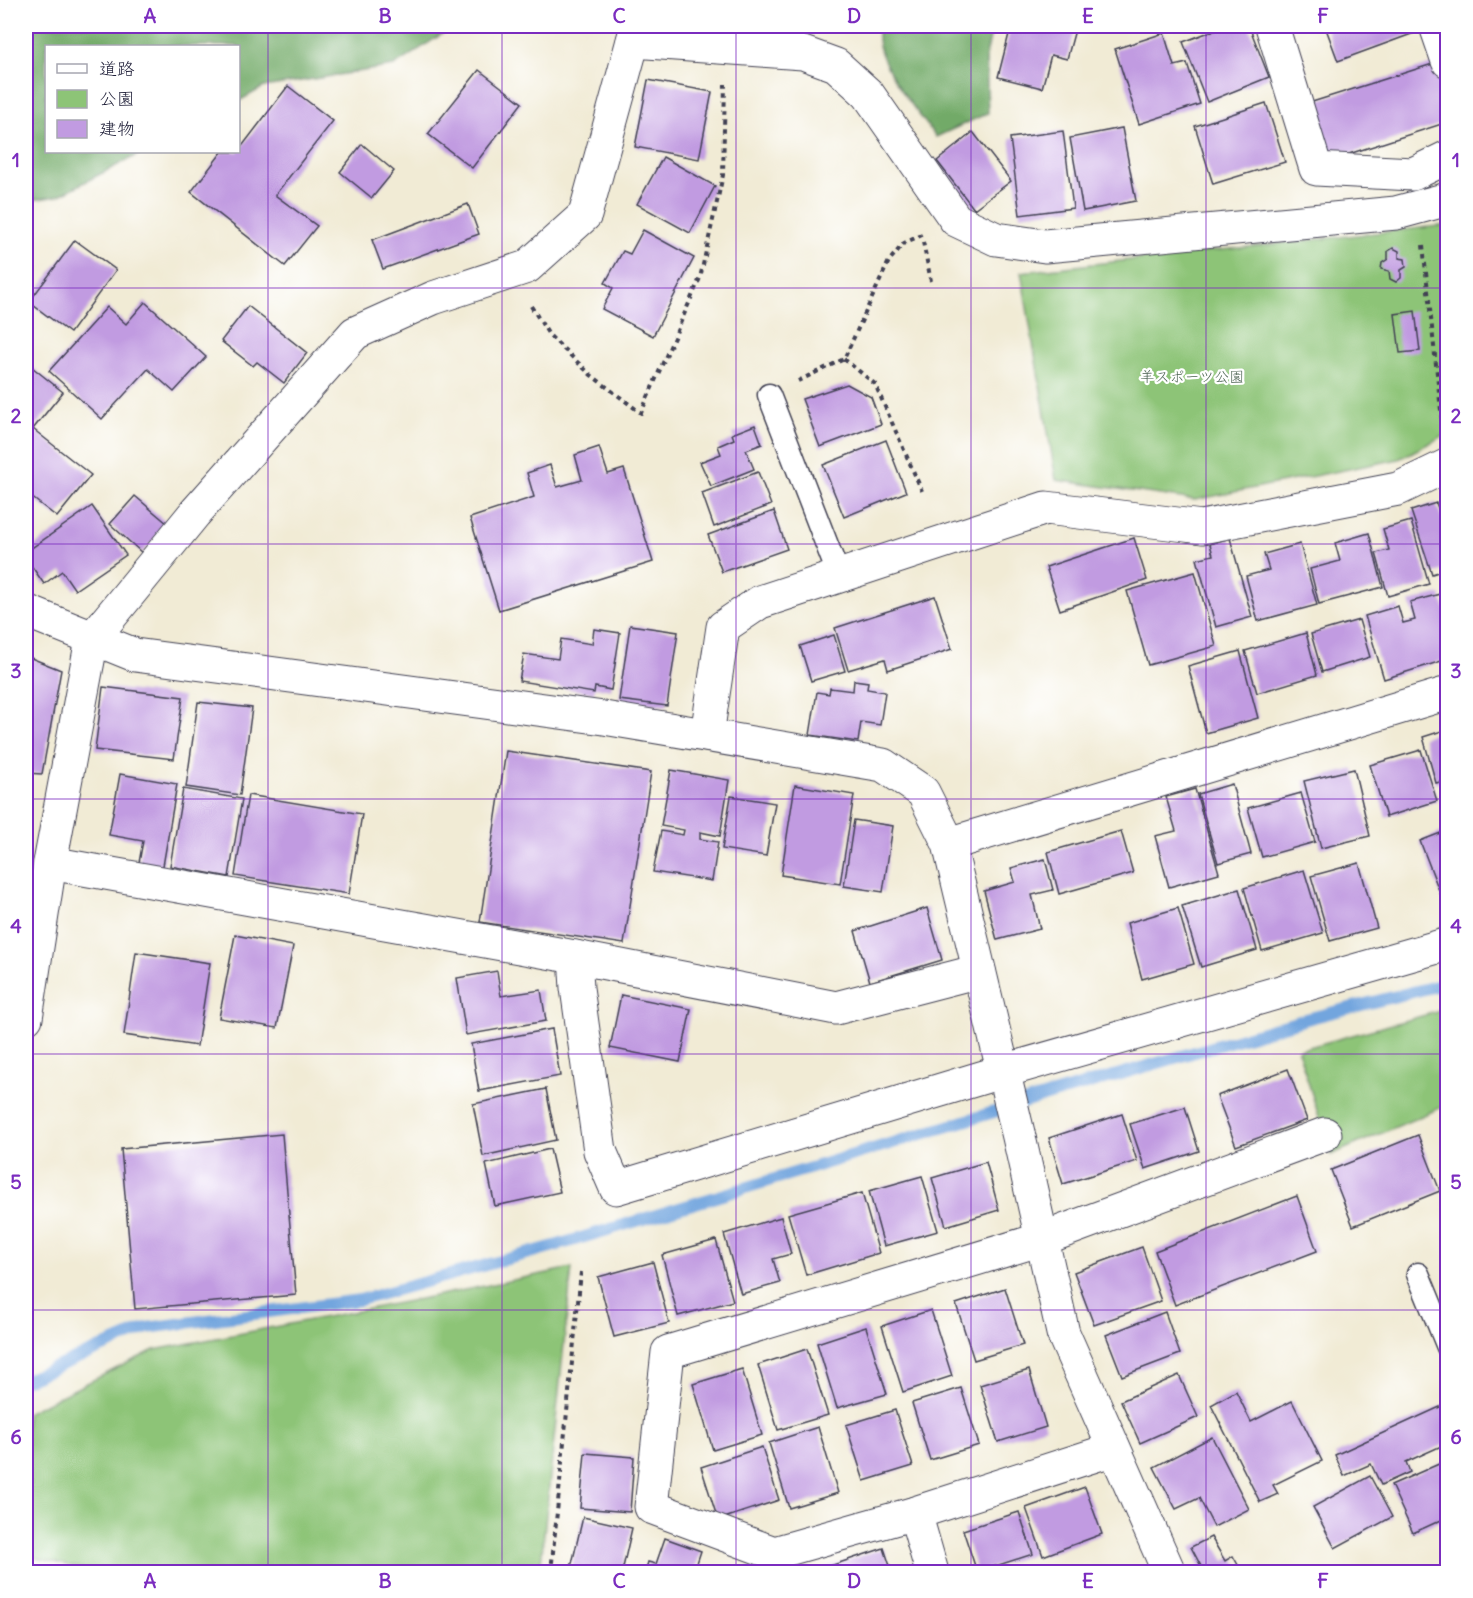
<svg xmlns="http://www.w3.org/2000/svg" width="1473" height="1598" viewBox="0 0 1473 1598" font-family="Delius,'Klee One',sans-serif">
<rect width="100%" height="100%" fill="#fff"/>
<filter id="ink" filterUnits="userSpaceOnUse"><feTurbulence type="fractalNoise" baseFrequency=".0167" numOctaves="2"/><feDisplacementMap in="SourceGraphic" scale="12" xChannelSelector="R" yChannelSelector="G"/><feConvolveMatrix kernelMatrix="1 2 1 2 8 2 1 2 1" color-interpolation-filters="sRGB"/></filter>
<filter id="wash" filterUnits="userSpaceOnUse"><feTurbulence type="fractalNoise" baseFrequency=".008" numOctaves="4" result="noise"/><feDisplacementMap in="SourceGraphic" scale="24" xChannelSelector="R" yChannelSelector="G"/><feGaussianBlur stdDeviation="1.35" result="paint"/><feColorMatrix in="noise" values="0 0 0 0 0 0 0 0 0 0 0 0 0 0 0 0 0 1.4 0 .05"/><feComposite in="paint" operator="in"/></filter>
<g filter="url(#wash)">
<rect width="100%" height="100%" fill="#f1ebd5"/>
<g fill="#8dc477" stroke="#587359" stroke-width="1.5">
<polygon points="1447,225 1447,434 1399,459 1195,500 1056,480 1021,272"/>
<polygon points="1447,1009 1447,1105 1331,1155 1298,1050"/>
<polygon points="572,1268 540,1572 97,1572 26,1556 26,1413 154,1350 425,1298"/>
</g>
<g fill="#72aa68" stroke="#4a6652" stroke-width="1.5">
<polygon points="26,26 454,26 394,66 264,87 239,101 238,46 46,46 46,152 143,152 58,196 26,201"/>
<path d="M879,26H993L986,55L988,113L936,137C918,112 869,57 879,26Z"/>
</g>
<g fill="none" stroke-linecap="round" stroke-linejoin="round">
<polyline stroke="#72a5de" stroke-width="12" points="26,1380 147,1328 360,1300 558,1245 1063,1091 1310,1018 1448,983"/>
</g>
<g id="blocks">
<g fill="#c19be1">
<polygon points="1011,26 1076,26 1067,59 1051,55 1042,88 998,77"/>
<polygon points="1225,26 1249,26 1269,77 1207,102 1183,42"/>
<polygon points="1325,26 1414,26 1417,32 1338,61"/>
<polygon points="1164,33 1174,66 1187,63 1200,104 1139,124 1115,49"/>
<polygon points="1439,62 1448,90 1448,122 1327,161 1309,103"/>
<polygon points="479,70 522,103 472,168 428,134"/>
<polygon points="648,80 712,92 699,159 635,147"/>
<polygon points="288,86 333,121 275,195 317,226 285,266 191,192 222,152 238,152 238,141 243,145"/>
<polygon points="1266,103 1285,162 1213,184 1195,126"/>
<polygon points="1122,128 1136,201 1083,211 1070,138"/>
<polygon points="1063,131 1073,208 1020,215 1010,138"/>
<polygon points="973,132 1011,181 974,209 937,161"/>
<polygon points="362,144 394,171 372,198 340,172"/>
<polygon points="663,157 715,186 690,233 637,204"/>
<polygon points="468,204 479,234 383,269 372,240"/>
<polygon points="643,230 694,258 653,336 602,309 613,288 605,283 623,251 630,254"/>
<polygon points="75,240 116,270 70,333 29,302"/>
<polygon points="1393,248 1399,251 1399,258 1405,259 1406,267 1401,270 1401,278 1396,282 1390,279 1389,271 1381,269 1382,263 1388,259 1388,251"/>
<polygon points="145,302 206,357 174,392 148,369 102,419 49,371 107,307 126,324"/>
<polygon points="248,306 307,353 284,383 257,362 253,366 221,341"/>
<polygon points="1415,311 1420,351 1400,353 1395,314"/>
<polygon points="27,363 63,392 33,429 91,475 57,517 26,493"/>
<polygon points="847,384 871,397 881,424 820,447 802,399"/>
<polygon points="755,425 762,444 746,450 754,469 711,486 700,462 721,454 718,446 734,439 732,434"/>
<polygon points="886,440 906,492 844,517 823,465"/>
<polygon points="599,447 608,474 624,469 653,562 499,610 470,518 534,497 527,473 550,465 557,487 582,480 575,455"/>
<polygon points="758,472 771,505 714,527 702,493"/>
<polygon points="135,496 168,524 142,553 110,524"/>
<polygon points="1436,503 1448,533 1448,569 1432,574 1411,511"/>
<polygon points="92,506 126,555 75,590 62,571 44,584 26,558 26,552"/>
<polygon points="774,511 787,549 722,572 708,535"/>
<polygon points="1411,521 1429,584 1388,596 1376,553 1389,550 1383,529"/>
<polygon points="1369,533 1383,587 1319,604 1310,569 1340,561 1335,543"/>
<polygon points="1134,538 1147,580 1060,610 1046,567"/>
<polygon points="1230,538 1252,617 1216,627 1197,559 1213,555 1210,544"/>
<polygon points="1300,544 1317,605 1258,621 1246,576 1269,570 1264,554"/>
<polygon points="1195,572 1216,646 1148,665 1127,591"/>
<polygon points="1440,594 1448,618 1448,659 1384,679 1365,616 1398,606 1403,623 1415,620 1410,602"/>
<polygon points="935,596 952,649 888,670 885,659 848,670 835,628"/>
<polygon points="1359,620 1370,657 1322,672 1311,634"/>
<polygon points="630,625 678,632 667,706 619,700"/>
<polygon points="594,629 620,633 611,690 595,687 594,693 519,681 524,654 558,659 561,639 592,644"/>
<polygon points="1306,633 1317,675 1257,693 1245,651"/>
<polygon points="834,635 845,671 811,681 800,646"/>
<polygon points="1240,651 1258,718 1206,733 1188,666"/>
<polygon points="26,656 61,670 42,774 26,773"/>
<polygon points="854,680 868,682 867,689 885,692 880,725 861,722 858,742 810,735 817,692 829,694 830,688 853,691"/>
<polygon points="103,687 183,697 174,759 95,750"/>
<polygon points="198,702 252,708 240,795 186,787"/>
<polygon points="1448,729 1448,780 1436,783 1423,737"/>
<polygon points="1421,750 1437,801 1386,817 1370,765"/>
<polygon points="506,751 651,772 624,944 480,922"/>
<polygon points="1354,769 1370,836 1321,848 1304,781"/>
<polygon points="671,770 729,780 720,836 700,832 700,839 718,842 712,881 653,872 661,831 683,835 684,830 661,826"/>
<polygon points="120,774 177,784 162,872 138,868 143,841 109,835"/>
<polygon points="1232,784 1251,854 1218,863 1198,794"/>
<polygon points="795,785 854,795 840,884 781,875"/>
<polygon points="183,789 242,799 229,877 170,866"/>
<polygon points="1195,789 1219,873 1169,887 1155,836 1176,831 1166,797"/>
<polygon points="1301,793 1315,842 1262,857 1248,808"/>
<polygon points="248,795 362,814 349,894 235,876"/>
<polygon points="731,796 775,803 766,856 722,849"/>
<polygon points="854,820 893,826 883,892 844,886"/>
<polygon points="1448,830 1448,911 1447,911 1420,841"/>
<polygon points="1121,831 1133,873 1059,894 1048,852"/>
<polygon points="1045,859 1053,890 1032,895 1040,929 997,940 984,891 1015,882 1011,868"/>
<polygon points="1359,863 1377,928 1330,941 1311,876"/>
<polygon points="1304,870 1323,933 1262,951 1244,888"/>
<polygon points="1239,889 1257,950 1201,967 1182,906"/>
<polygon points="927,908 942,960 870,982 855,931"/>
<polygon points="1178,908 1194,964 1142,979 1127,923"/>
<polygon points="235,935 293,946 277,1028 219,1018"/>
<polygon points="136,952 210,963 197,1046 124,1035"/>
<polygon points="497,971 501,996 541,990 546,1021 466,1035 457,978"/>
<polygon points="621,995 691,1009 680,1062 610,1048"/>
<polygon points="552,1029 560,1076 479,1091 471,1044"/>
<polygon points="1288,1069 1307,1120 1236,1146 1217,1096"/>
<polygon points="546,1089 556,1140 483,1156 473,1104"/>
<polygon points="1185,1107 1199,1151 1145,1169 1130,1124"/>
<polygon points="1122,1114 1137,1161 1063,1184 1049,1138"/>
<polygon points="282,1134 296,1295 135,1309 121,1149"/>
<polygon points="1418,1135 1440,1191 1353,1226 1331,1170"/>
<polygon points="550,1149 560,1192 495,1206 486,1164"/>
<polygon points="986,1162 999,1210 946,1226 932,1178"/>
<polygon points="922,1176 938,1231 884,1246 869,1191"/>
<polygon points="862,1193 879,1253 806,1275 788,1214"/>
<polygon points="1297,1196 1317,1251 1175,1305 1155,1251"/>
<polygon points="781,1217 791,1254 773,1259 780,1283 741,1294 724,1234"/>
<polygon points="716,1240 733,1301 678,1316 662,1255"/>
<polygon points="1142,1247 1161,1301 1094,1325 1074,1272"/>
<polygon points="653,1262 669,1323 614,1337 598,1277"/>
<polygon points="1005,1288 1023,1345 974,1360 956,1304"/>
<polygon points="931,1310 952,1376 903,1392 882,1326"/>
<polygon points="1165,1312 1180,1354 1122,1376 1106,1335"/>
<polygon points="866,1327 887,1394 837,1408 817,1343"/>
<polygon points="807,1349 828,1415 778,1430 758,1365"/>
<polygon points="742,1369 762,1435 713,1450 693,1384"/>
<polygon points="1029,1370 1046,1427 998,1442 980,1385"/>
<polygon points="1179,1375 1198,1417 1140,1443 1121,1401"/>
<polygon points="961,1388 979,1445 930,1460 912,1403"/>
<polygon points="1236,1391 1251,1422 1292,1401 1322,1461 1273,1485 1278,1494 1260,1502 1211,1405"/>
<polygon points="1442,1406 1448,1418 1448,1443 1406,1462 1410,1472 1381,1485 1371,1464 1344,1476 1335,1455"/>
<polygon points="895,1410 913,1466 864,1481 846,1425"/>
<polygon points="818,1427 838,1493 789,1508 769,1443"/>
<polygon points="1212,1437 1249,1509 1214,1527 1199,1498 1176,1509 1154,1467"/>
<polygon points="762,1447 779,1500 718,1520 701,1467"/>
<polygon points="585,1453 634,1457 630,1512 580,1508"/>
<polygon points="1448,1460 1448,1517 1413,1533 1391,1485"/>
<polygon points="1370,1476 1392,1517 1335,1548 1313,1507"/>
<polygon points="1085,1487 1102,1534 1043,1556 1026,1508"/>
<polygon points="1019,1512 1033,1554 977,1572 963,1530"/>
<polygon points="583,1517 632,1528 622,1572 570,1572"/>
<polygon points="1211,1537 1225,1561 1233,1556 1242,1572 1198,1572 1203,1570 1191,1547"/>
<polygon points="665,1538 701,1551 694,1572 645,1572 648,1562 656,1564"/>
<polygon points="884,1548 892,1572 826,1572 824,1568"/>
</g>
</g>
</g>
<g filter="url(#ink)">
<use href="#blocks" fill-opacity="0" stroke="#414052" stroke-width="1.5"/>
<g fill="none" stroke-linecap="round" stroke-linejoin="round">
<defs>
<g id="lane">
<polyline points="790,52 796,26"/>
<polyline points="769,395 839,576"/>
<polyline points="1418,1274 1448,1347"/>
</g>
<g id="street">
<polyline points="1272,26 1316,169 1413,174 1448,157"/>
<polyline points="1436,26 1448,61"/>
<polyline points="633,41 803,53 836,65 868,94 956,220 996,239 1045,246 1396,213 1448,199"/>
<polyline points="26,611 135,655 604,718 883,765 923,792 949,844 1019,1137 1063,1333 1169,1572"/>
<polyline points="707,735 723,627 760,602 1046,508 1202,527 1398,489 1448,465"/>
<polyline points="949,844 1448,693"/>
<polyline points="50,863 575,957 836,1008 979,971"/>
<polyline points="575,957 577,988 600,1151 616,1188 1004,1071 1448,944"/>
<polyline points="26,1018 50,863 92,639 195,513 355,333 433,298 527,267 585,215 637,26"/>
<polyline points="1114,1449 915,1513 774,1553 651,1507 668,1352 1042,1239 1325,1134"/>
<polyline points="915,1513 932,1572"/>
</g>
</defs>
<use href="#lane" stroke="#414052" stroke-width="25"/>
<use href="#street" stroke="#414052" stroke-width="35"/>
<g stroke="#414052" stroke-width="4" stroke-dasharray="4.5 4.5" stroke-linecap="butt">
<polyline points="923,242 931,281"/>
<polyline points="1423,245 1443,429"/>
<polyline points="531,306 549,335 591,375 641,413 700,278 723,175 725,84"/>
<polyline points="844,359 875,384 922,491"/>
<polyline points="798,381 844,359 889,261 904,243 922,235"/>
<polyline points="551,1572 581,1272"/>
</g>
<use href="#lane" stroke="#fff" stroke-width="22"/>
<use href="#street" stroke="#fff" stroke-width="33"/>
</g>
</g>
<path fill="none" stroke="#7b2cbf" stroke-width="1.5" stroke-opacity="0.55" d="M268,26V1572M502,26V1572M736,26V1572M971,26V1572M1206,26V1572M26,288H1448M26,544H1448M26,799H1448M26,1054H1448M26,1310H1448"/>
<g text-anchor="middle" stroke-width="4.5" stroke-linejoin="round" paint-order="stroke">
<g font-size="15" fill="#4d6353" stroke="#fff">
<text x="1192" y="382">羊スポーツ公園</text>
</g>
</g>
<rect width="1473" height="1598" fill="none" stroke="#fff" stroke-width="66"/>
<rect x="45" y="45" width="195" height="108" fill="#ffffff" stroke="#a7a7b1" stroke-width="1.5"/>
<rect x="57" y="64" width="30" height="9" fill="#ffffff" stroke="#a7a7b1" stroke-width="1.5"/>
<text x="99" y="75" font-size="18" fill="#22223b">道路</text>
<rect x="57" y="90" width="30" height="18" fill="#8dc477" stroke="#a7a7b1" stroke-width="1.5"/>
<text x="99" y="105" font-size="18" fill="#22223b">公園</text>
<rect x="57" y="120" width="30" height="18" fill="#c19be1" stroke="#a7a7b1" stroke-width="1.5"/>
<text x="99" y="135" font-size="18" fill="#22223b">建物</text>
<rect x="33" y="33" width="1407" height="1532" fill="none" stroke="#7b2cbf" stroke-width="2"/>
<g font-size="20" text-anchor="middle" font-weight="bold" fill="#7b2cbf">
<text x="150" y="23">A</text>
<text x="385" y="23">B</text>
<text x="619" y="23">C</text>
<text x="854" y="23">D</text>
<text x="1088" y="23">E</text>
<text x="1323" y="23">F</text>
<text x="16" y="167">1</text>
<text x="1456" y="167">1</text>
<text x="16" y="423">2</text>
<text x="1456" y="423">2</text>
<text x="16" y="678">3</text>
<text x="1456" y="678">3</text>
<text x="16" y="933">4</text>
<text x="1456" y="933">4</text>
<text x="16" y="1189">5</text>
<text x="1456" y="1189">5</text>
<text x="16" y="1444">6</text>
<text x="1456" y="1444">6</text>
<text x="150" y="1588">A</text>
<text x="385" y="1588">B</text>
<text x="619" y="1588">C</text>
<text x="854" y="1588">D</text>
<text x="1088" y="1588">E</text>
<text x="1323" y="1588">F</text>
</g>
</svg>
